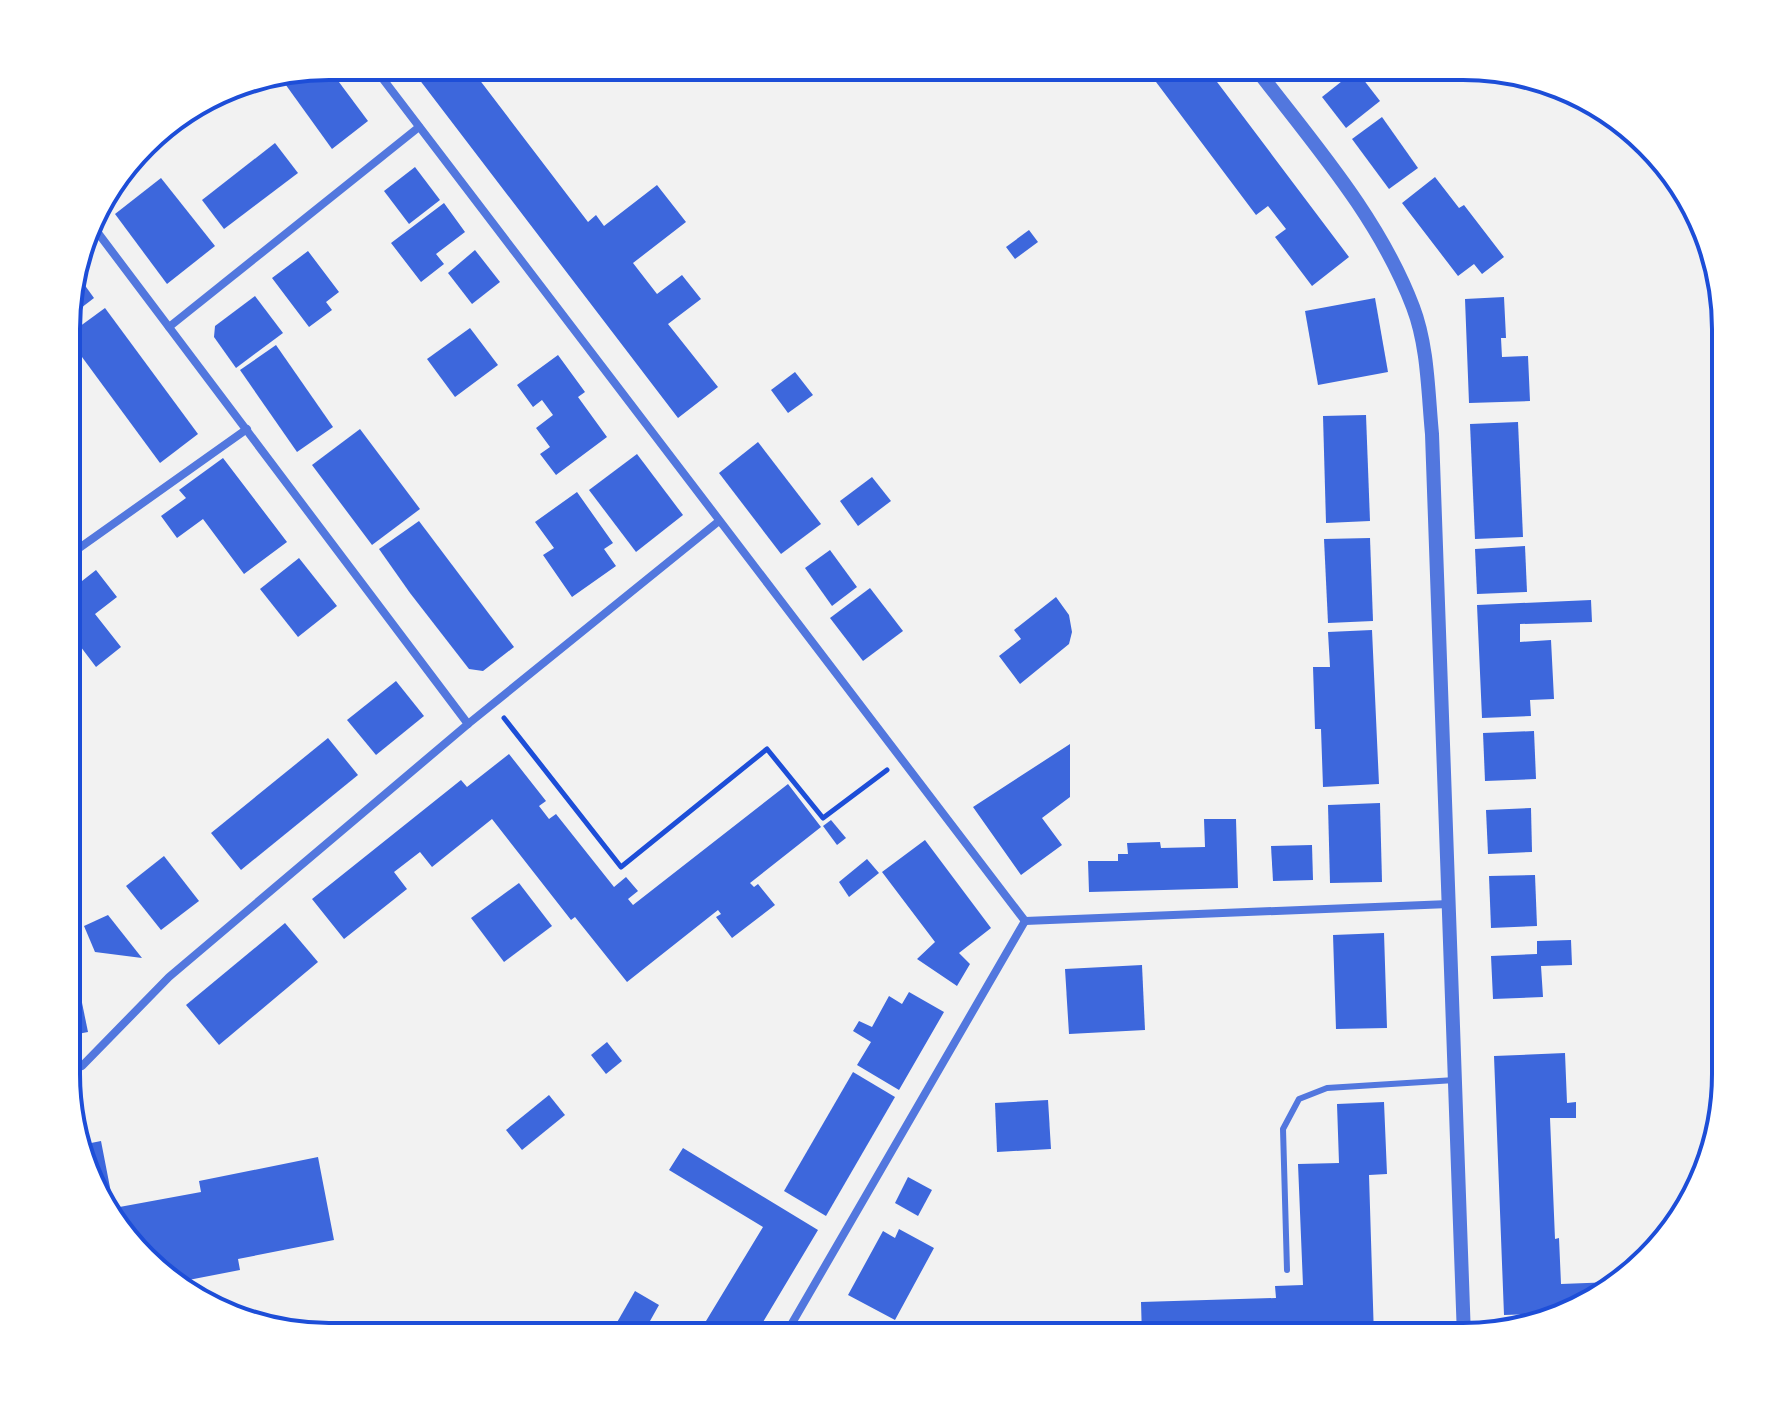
<svg xmlns="http://www.w3.org/2000/svg" width="1792" height="1403" viewBox="0 0 1792 1403" font-family="'Archivo Narrow',sans-serif">
<rect width="100%" height="100%" fill="#f2f2f2"/>
<g fill="#3d67dc">
<polygon points="327,66 368,121 332,149 283,81 296,71"/>
<polygon points="409,66 469,66 588,222 596,215 604,226 657,185 686,222 633,263 657,294 682,275 701,299 668,324 718,387 678,418"/>
<polygon points="1144,66 1205,66 1349,257 1312,286 1275,237 1286,229 1268,206 1256,215"/>
<polygon points="1356,70 1380,101 1346,128 1322,97"/>
<polygon points="1382,117 1418,168 1389,189 1352,139"/>
<polygon points="275,143 298,173 224,229 202,200"/>
<polygon points="415,167 440,200 409,224 384,191"/>
<polygon points="1435,177 1459,208 1464,205 1504,257 1482,274 1474,264 1458,276 1402,203"/>
<polygon points="161,178 215,246 167,284 115,214"/>
<polygon points="444,203 465,232 436,254 444,264 421,282 391,243"/>
<polygon points="1029,230 1038,242 1015,259 1006,247"/>
<polygon points="475,250 500,282 472,304 448,273"/>
<polygon points="308,251 339,292 326,302 332,310 309,327 272,278"/>
<polygon points="76,273 94,298 68,318 68,294"/>
<polygon points="255,296 283,333 236,368 214,337 215,326"/>
<polygon points="1504,297 1506,338 1501,338 1502,357 1528,356 1530,401 1469,403 1465,299"/>
<polygon points="1375,298 1388,372 1318,385 1305,311"/>
<polygon points="105,308 198,434 160,463 68,338 68,335"/>
<polygon points="470,328 498,365 455,397 427,359"/>
<polygon points="276,345 333,427 297,452 240,370"/>
<polygon points="558,355 585,392 578,397 607,437 556,475 540,454 550,447 536,428 553,415 542,400 533,407 517,385"/>
<polygon points="795,372 813,395 788,413 771,390"/>
<polygon points="68,386 82,406 68,416"/>
<polygon points="1366,415 1370,521 1326,523 1323,416"/>
<polygon points="1518,422 1523,537 1475,539 1470,424"/>
<polygon points="360,429 420,509 372,545 312,465"/>
<polygon points="758,442 821,524 781,554 719,473"/>
<polygon points="637,454 683,515 636,552 589,490"/>
<polygon points="223,458 287,542 244,574 203,519 177,538 161,516 186,498 179,490"/>
<polygon points="872,477 891,501 858,526 840,501"/>
<polygon points="577,492 613,543 604,549 616,566 572,597 543,555 554,548 535,522"/>
<polygon points="419,521 514,647 483,671 469,669 410,593 379,549"/>
<polygon points="1370,538 1373,621 1328,623 1324,539"/>
<polygon points="1525,546 1527,592 1477,594 1475,549"/>
<polygon points="830,550 857,587 832,606 805,568"/>
<polygon points="299,558 337,606 298,637 260,589"/>
<polygon points="96,570 117,597 95,614 121,647 96,667 68,630 68,592"/>
<polygon points="870,588 903,631 863,661 830,618"/>
<polygon points="1056,597 1069,615 1072,632 1069,644 1020,684 999,656 1021,639 1014,630"/>
<polygon points="1591,600 1592,622 1520,624 1520,642 1551,640 1554,699 1530,700 1531,716 1482,718 1477,605"/>
<polygon points="1372,630 1379,784 1323,787 1321,729 1315,729 1313,667 1330,667 1328,632"/>
<polygon points="396,681 424,716 376,755 347,720"/>
<polygon points="1534,731 1536,779 1485,781 1483,733"/>
<polygon points="328,738 358,775 241,870 211,833"/>
<polygon points="1070,744 1070,797 1042,818 1062,845 1021,875 973,807"/>
<polygon points="509,754 546,801 539,806 549,819 556,814 614,887 626,877 638,891 628,899 633,905 788,784 821,827 750,883 754,887 758,884 775,905 732,938 716,917 721,914 718,910 627,982 575,917 571,920 492,819 432,867 420,852 394,872 407,889 344,939 312,899 461,780 467,787"/>
<polygon points="1380,803 1382,882 1330,883 1328,805"/>
<polygon points="1531,808 1532,852 1488,854 1486,810"/>
<polygon points="1204,819 1236,819 1238,888 1089,892 1088,861 1118,861 1118,854 1128,854 1127,843 1160,842 1161,848 1205,847"/>
<polygon points="831,820 846,838 837,845 823,826"/>
<polygon points="925,840 991,928 959,953 970,964 957,986 917,959 935,942 882,872"/>
<polygon points="1312,845 1313,880 1273,881 1271,846"/>
<polygon points="164,856 199,901 161,930 126,886"/>
<polygon points="867,859 879,873 849,897 839,882"/>
<polygon points="1535,875 1537,926 1491,928 1489,876"/>
<polygon points="519,883 552,926 504,962 471,918"/>
<polygon points="108,915 142,958 95,952 84,926"/>
<polygon points="285,923 318,962 219,1045 186,1005"/>
<polygon points="1384,933 1387,1028 1336,1029 1333,935"/>
<polygon points="1571,940 1572,965 1541,966 1543,997 1493,999 1491,956 1537,954 1537,941"/>
<polygon points="1142,965 1145,1030 1069,1034 1065,969"/>
<polygon points="909,992 944,1012 899,1090 857,1065 871,1042 853,1031 859,1021 872,1027 889,996 902,1004"/>
<polygon points="80,993 88,1032 67,1036 67,995"/>
<polygon points="607,1042 622,1061 606,1074 591,1055"/>
<polygon points="1565,1053 1567,1103 1576,1102 1576,1118 1550,1118 1555,1239 1559,1238 1561,1284 1613,1282 1564,1317 1559,1318 1558,1313 1504,1315 1494,1056"/>
<polygon points="853,1072 895,1097 826,1216 784,1191"/>
<polygon points="549,1095 565,1115 522,1150 506,1130"/>
<polygon points="1048,1100 1051,1149 997,1152 995,1103"/>
<polygon points="1384,1102 1387,1174 1369,1175 1374,1337 1142,1337 1141,1302 1276,1298 1275,1286 1303,1285 1298,1164 1339,1163 1337,1104"/>
<polygon points="101,1141 114,1208 201,1192 199,1181 318,1157 334,1240 238,1259 240,1270 173,1283 155,1272 93,1190 81,1145"/>
<polygon points="683,1148 818,1230 754,1337 732,1337 706,1321 763,1227 669,1170"/>
<polygon points="908,1177 932,1190 918,1216 895,1203"/>
<polygon points="899,1229 934,1248 895,1320 848,1295 883,1231 895,1238"/>
<polygon points="635,1291 659,1305 641,1337 621,1337 612,1331"/>
</g>
<g fill="none" stroke-linecap="round" stroke-linejoin="round">
<polyline stroke="#1d4ed8" stroke-width="5" points="504,718 621,867 767,749 823,818 887,770"/>
<g stroke="#5277de" stroke-width="6">
<polyline points="67,1076 82,1066"/>
<polyline points="1287,1270 1283,1129 1299,1099 1327,1088 1455,1080"/>
<polyline points="1463,1327 1505,1329"/>
</g>
<g stroke="#5277de" stroke-width="8">
<polyline points="373,66 1025,921"/>
<polyline points="92,225 468,724"/>
<polyline points="169,327 419,127"/>
<polyline points="68,556 247,429"/>
<polyline points="1025,921 1449,904"/>
<polyline points="82,1066 169,977 468,724 719,521"/>
<polyline points="784,1337 1025,921"/>
</g>
<path stroke="#5277de" stroke-width="14" d="M1254,66C1312,142 1379,217 1413,307C1428,346 1428,393 1432,434L1464,1337"/>
</g>
<path d="M0 0H1792V1403H0ZM329 80H1463A249 249 0 0 1 1712 329V1074A249 249 0 0 1 1463 1323H329A249 249 0 0 1 80 1074V329A249 249 0 0 1 329 80Z" fill="#fff" fill-rule="evenodd"/>
<path fill="none" stroke="#1d4ed8" stroke-width="4" d="M329 80H1463A249 249 0 0 1 1712 329V1074A249 249 0 0 1 1463 1323H329A249 249 0 0 1 80 1074V329A249 249 0 0 1 329 80Z"/>
</svg>
